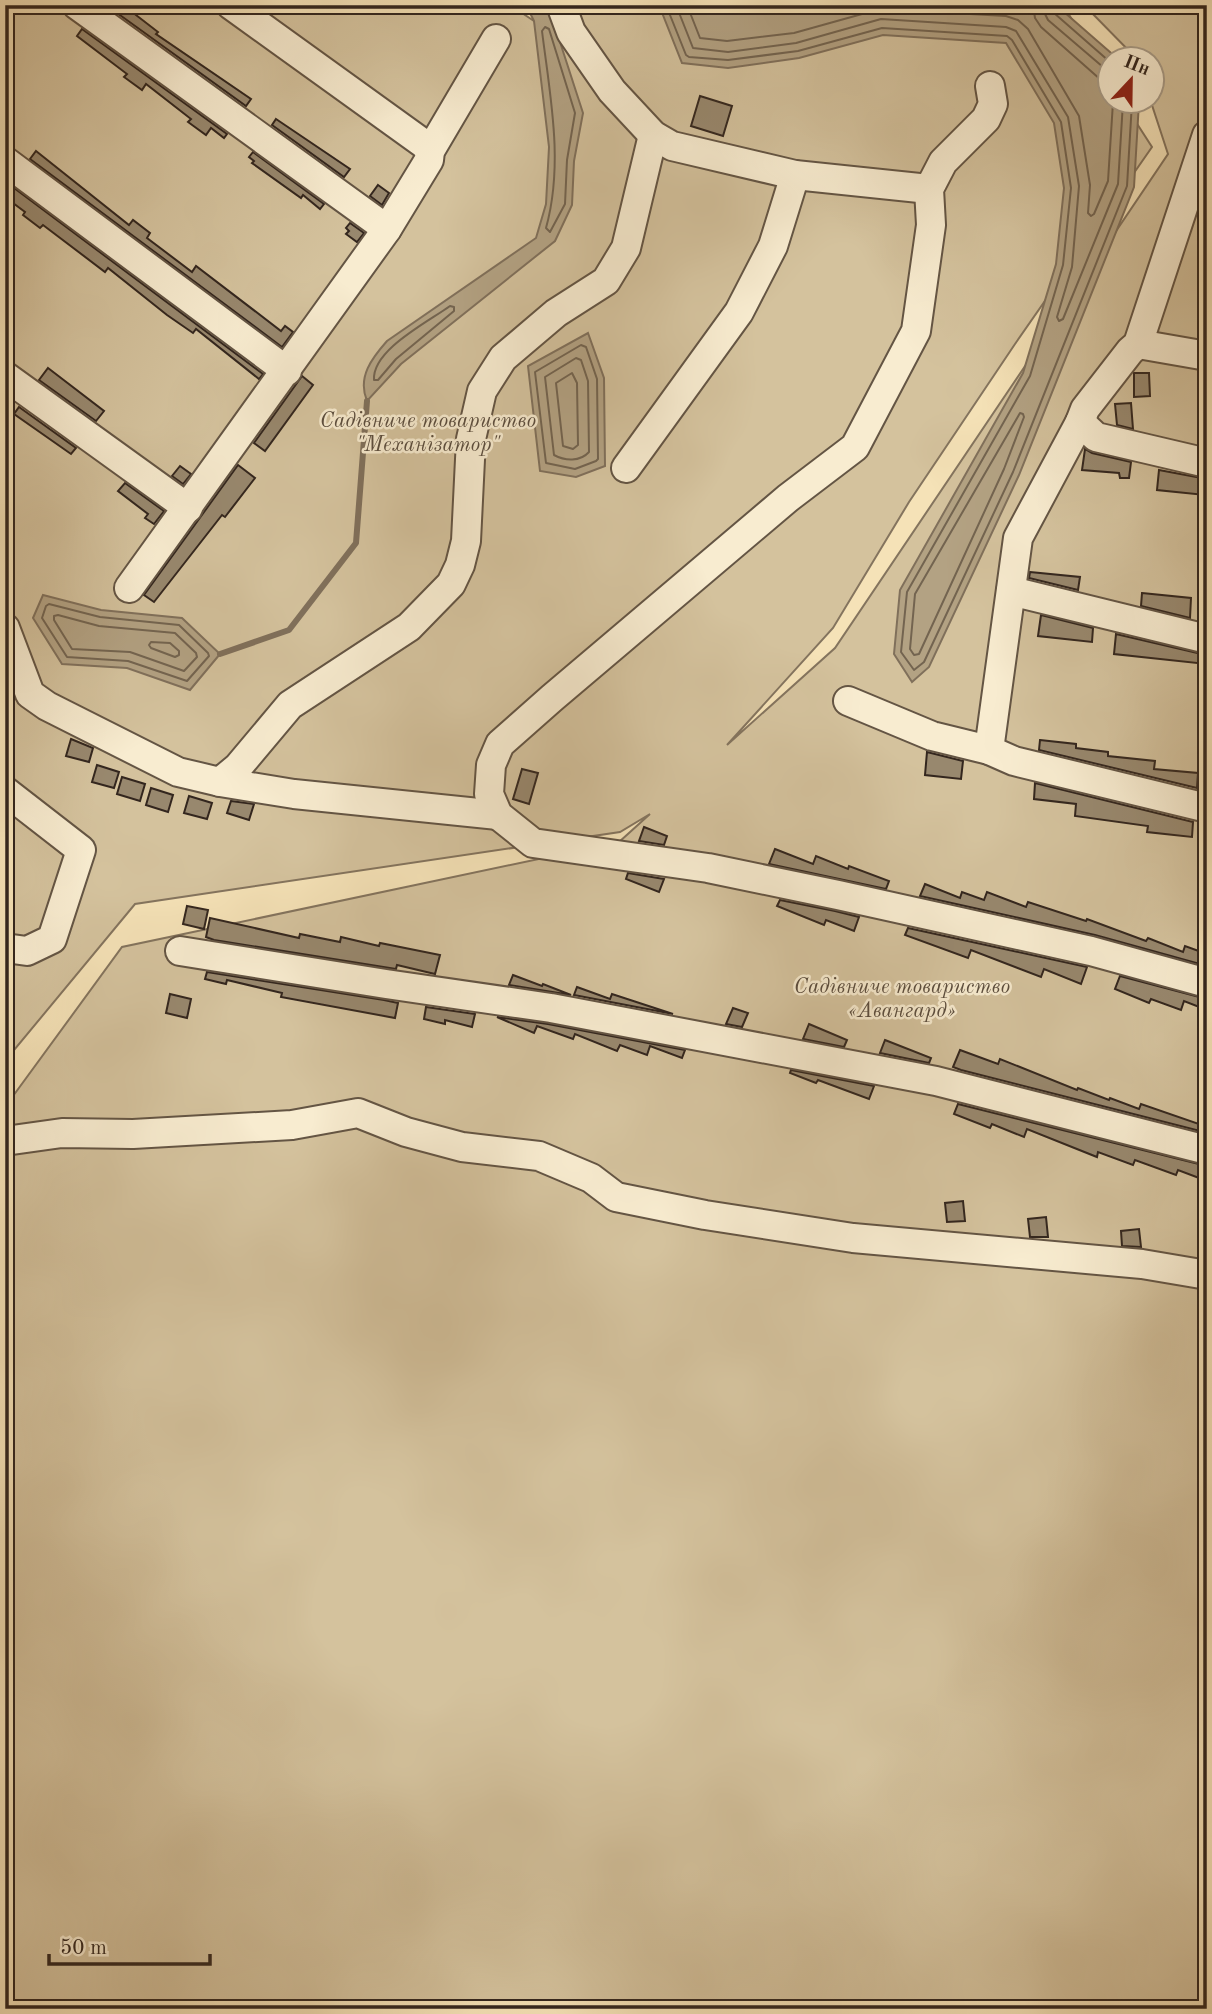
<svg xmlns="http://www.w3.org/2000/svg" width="1212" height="2014" viewBox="0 0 1212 2014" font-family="'Old Standard TT',serif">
<rect width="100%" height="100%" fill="#f5e2b7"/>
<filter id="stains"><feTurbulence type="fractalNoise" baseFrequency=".00286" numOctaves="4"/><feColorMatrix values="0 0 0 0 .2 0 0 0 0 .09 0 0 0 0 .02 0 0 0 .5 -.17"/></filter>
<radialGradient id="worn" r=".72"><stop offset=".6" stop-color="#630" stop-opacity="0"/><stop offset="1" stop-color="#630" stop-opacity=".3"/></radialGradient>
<polygon fill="#d4c29d" stroke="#84745e" stroke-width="2" points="5,5 510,5 534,21 601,11 598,5 1063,5 1110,81 1110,102 1123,102 1152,147 1015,344 909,502 833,628 727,745 835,648 1168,154 1151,102 1152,60 1137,59 1084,5 1207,5 1207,2009 5,2009 5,1107 122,947 619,842 650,814 620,832 135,904 5,1061"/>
<g fill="#b3a283" stroke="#80705b" stroke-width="2">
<path d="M526,5H548L583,113L574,161L572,205L555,241L401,364L367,401C357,377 372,358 387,341L536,238L546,204L549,147L534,21Z"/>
<polygon points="659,5 1056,5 1118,59 1110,60 1110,102 1139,102 1134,187 1019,475 929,667 912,682 894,654 900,590 1023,373 1056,264 1064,188 1054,123 1006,43 883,35 799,58 728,68 682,63"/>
<polygon points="588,333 604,378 605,466 576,477 540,471 528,366"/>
<polygon points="43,595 101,610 182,618 220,654 190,690 127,668 62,664 33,618"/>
</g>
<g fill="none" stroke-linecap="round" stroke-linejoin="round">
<g stroke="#736450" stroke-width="2">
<polyline points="666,5 686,55 689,57 728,60 798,51 882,28 1007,36 1012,40 1061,122 1071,188 1063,265 1030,376 907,592 901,652 914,670 924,662 1013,472 1127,186 1132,102"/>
<polyline points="676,5 693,48 728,52 796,43 881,19 1006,27 1016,31 1068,117 1079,186 1072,267 1057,317 1059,321 1063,319 1118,184 1123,102"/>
<polyline points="687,5 700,38 727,41 794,33 880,9 1006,16 1018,20 1028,29 1079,116 1090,185 1088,213 1091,216 1094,214 1108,181 1113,102"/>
<polyline points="1033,5 1035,18 1041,27 1101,80 1110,85"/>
<polyline points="1043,5 1044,12 1048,20 1110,73"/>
<polyline points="1052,5 1054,13 1110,62"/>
<path d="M545,27L549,29L575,113L567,160L565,204L550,232L546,228C564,163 550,96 542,31Z"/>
<path d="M450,306L454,307V311L396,359L378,380H374C372,350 428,322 450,306Z"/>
<polygon points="581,345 586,347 597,379 598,459 596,461 575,469 546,463 535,372"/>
<path d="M576,358L581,360L588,381L589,452C580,462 565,461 554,455L545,377Z"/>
<polygon points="572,373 577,383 578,445 573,449 563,446 556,383"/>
<polygon points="1020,413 1023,414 1024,417 1004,469 919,654 914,655 910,649 915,594"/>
<polygon points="49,604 100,617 179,625 208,653 209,656 187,681 128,661 67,657 42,618 46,606"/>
<polygon points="58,615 99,626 175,633 196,653 197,657 184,671 130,652 72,649 54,620 54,616"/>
<polygon points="151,642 170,643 179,651 179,655 175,657 151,648 149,645"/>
</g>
<polyline stroke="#80705b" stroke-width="6" points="220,654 289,630 356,543 367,401"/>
</g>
<g fill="#98886e" stroke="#33261e" stroke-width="2">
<polygon points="106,5 123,5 158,32 156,34 251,99 246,106"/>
<polygon points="82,29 227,134 224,138 211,128 206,135 188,122 191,119 146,84 142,90 124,77 127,74 77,36"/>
<polygon points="700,96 732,106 723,136 691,126"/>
<polygon points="276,119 350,169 344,177 272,125"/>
<polygon points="36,151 129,225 133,220 150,233 147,238 192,272 196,266 281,331 285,326 293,332 282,347 30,159"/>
<polygon points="253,152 324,204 320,209 303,195 301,198 252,163 254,161 249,157"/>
<polygon points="10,185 263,374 259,379 196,329 193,333 167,315 108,268 105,272 43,225 40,228 23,215 25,212 5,197 5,191"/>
<polygon points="378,185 389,193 382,205 370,196"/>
<polygon points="350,223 364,233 357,242 346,234 349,231 346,228"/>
<polygon points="48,368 104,411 96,421 39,380"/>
<polygon points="1134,373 1149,373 1150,396 1134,397"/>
<polygon points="302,376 313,385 265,451 254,443"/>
<polygon points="1131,403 1133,429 1117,425 1115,404"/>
<polygon points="19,407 76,448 71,454 14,414"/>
<polygon points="1085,449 1092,453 1131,462 1129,478 1120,478 1119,473 1082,470"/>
<polygon points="238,465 255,478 225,517 222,515 154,602 144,595"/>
<polygon points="180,466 191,474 183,484 172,476"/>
<polygon points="1159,470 1207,479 1205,495 1157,490"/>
<polygon points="125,483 164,511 154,524 145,518 148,514 118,491"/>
<polygon points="1030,572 1080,577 1078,590 1029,578"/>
<polygon points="1142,593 1191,598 1190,618 1141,606"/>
<polygon points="1041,615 1093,628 1092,642 1038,636"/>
<polygon points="1116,634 1206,655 1206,664 1114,654"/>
<polygon points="71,739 93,748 89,762 66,756"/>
<polygon points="1040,740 1076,744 1076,748 1108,752 1108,756 1155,761 1154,769 1198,773 1197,788 1039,750"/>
<polygon points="927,752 963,761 961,779 925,775"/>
<polygon points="97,765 119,772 114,788 92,782"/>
<polygon points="522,769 538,773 529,804 513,799"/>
<polygon points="122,777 145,784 140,801 117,794"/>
<polygon points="1035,783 1193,822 1192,837 1147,832 1148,826 1075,816 1076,804 1034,799"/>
<polygon points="151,788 173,795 168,812 146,805"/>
<polygon points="189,796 212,803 207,819 184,813"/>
<polygon points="231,801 254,804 249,820 227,813"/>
<polygon points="644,827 667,836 664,845 639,841"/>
<polygon points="775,849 813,864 816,856 848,869 849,866 889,881 886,889 769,864"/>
<polygon points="628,873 664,879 659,892 626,879"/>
<polygon points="925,884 960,898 962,892 984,900 987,892 1026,907 1028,902 1086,921 1087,919 1146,941 1148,938 1183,952 1185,946 1207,954 1207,966 1095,935 920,896"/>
<polygon points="780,900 835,911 859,917 854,931 826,920 824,925 777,906"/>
<polygon points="187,906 208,910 204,929 183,924"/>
<polygon points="210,918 299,938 300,934 340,942 341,937 379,946 380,943 440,955 435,974 397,965 396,969 214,940 206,937"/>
<polygon points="908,928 1087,967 1081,984 1044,969 1041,977 971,950 968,958 905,935"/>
<polygon points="207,972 384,1000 398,1003 395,1018 281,997 282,993 227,980 226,984 205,979"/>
<polygon points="513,975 542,986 543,984 571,995 509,985"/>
<polygon points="1120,976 1207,999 1207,1010 1184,1001 1181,1010 1151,999 1149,1003 1115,989"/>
<polygon points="577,987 610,999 612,994 673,1014 574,995"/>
<polygon points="170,994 191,999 187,1018 166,1013"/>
<polygon points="426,1007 475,1014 472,1027 445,1020 445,1024 424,1019"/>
<polygon points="733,1008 748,1013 742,1027 726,1024"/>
<polygon points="497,1017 548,1024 685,1050 682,1058 650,1046 647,1055 620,1045 617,1051 575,1034 573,1039 537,1026 534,1033"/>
<polygon points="809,1024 847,1040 844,1047 803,1039"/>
<polygon points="885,1040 931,1058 929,1063 880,1053"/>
<polygon points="960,1050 998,1064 1000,1059 1077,1090 1078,1088 1109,1100 1110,1098 1139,1109 1141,1104 1202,1125 1200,1131 961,1070 953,1067"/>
<polygon points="791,1070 874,1086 869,1099 818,1080 816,1083 790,1073"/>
<polygon points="958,1104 1207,1166 1207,1181 1178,1170 1176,1175 1135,1160 1133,1165 1098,1152 1097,1157 1027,1129 1024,1137 992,1124 990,1128 954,1114"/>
<polygon points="963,1201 965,1221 947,1222 945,1203"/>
<polygon points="1046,1217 1048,1237 1030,1237 1028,1219"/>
<polygon points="1139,1229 1141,1247 1122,1246 1121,1231"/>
</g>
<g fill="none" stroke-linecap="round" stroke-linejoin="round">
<defs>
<g id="minor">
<polyline points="77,5 387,229"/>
<polyline points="231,5 424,144 430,151"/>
<polyline points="561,5 571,32 612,91 653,135 672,146 795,175 929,189"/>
<polyline points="990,86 993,104 986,119 943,162 929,189 931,225 916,331 855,447 788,498 552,698 500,744 491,765 489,794 498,815 533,843 708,868 838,895 1091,951 1207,983"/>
<polyline points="1207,135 1138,344 1130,351 1085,409 1080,422 1018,538 989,750 1014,761 1207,808"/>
<polyline points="5,161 287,371"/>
<polyline points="1138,344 1207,356"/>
<polyline points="5,376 188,508"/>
<polyline points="1080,422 1096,437 1207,463"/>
<polyline points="626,468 739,312 773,246 795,175"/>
<polyline points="129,588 387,229 429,160 430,151 496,39"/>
<polyline points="1011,591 1207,639"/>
<polyline points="5,628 30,694 47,706 178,772 220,782 238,767 290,705 409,627 451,584 460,565 466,541 471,439 482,391 503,358 556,313 606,281 626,248 653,135"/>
<polyline points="848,701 932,736 989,750"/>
<polyline points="220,782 294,794 498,815"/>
<polyline points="5,791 81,850 52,939 27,951 5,948"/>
<polyline points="180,951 386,984 551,1008 936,1081 1207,1150"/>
<polyline points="5,1141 62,1133 133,1134 292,1125 358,1113 406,1132 462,1147 539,1156 591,1178 616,1197 705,1215 853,1238 1142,1264 1207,1275"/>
</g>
</defs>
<use href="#minor" stroke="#645544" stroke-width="32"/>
<use href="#minor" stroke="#f8ecd0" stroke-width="28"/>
</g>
<g text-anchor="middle" stroke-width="5" stroke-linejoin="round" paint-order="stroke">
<g font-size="21" font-style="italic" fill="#5b4d3e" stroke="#f8ecd0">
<text x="428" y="427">Садівниче товариство<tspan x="428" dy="24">"Механізатор"</tspan></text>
<text x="902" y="993">Садівниче товариство<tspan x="902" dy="24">«Авангард»</tspan></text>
</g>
</g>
<rect width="1212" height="2014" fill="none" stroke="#f5e2b7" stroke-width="28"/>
<rect x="7" y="7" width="1198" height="2000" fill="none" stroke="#33261e" stroke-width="3.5"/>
<rect x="14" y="14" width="1184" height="1986" fill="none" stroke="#33261e" stroke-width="2"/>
<g transform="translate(1131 80) rotate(22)"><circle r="33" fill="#f8ecd0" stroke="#a99d89" stroke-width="2"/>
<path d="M0-5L12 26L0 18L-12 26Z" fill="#8f2418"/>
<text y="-10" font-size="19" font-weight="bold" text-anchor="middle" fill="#33261e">Пн</text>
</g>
<path d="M49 1954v10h161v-10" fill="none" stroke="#33261e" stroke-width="3.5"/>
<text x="60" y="1954" font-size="21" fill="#33261e" stroke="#f8ecd0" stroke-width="5" paint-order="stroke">50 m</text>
<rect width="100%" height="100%" filter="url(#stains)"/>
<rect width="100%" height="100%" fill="url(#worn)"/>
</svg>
